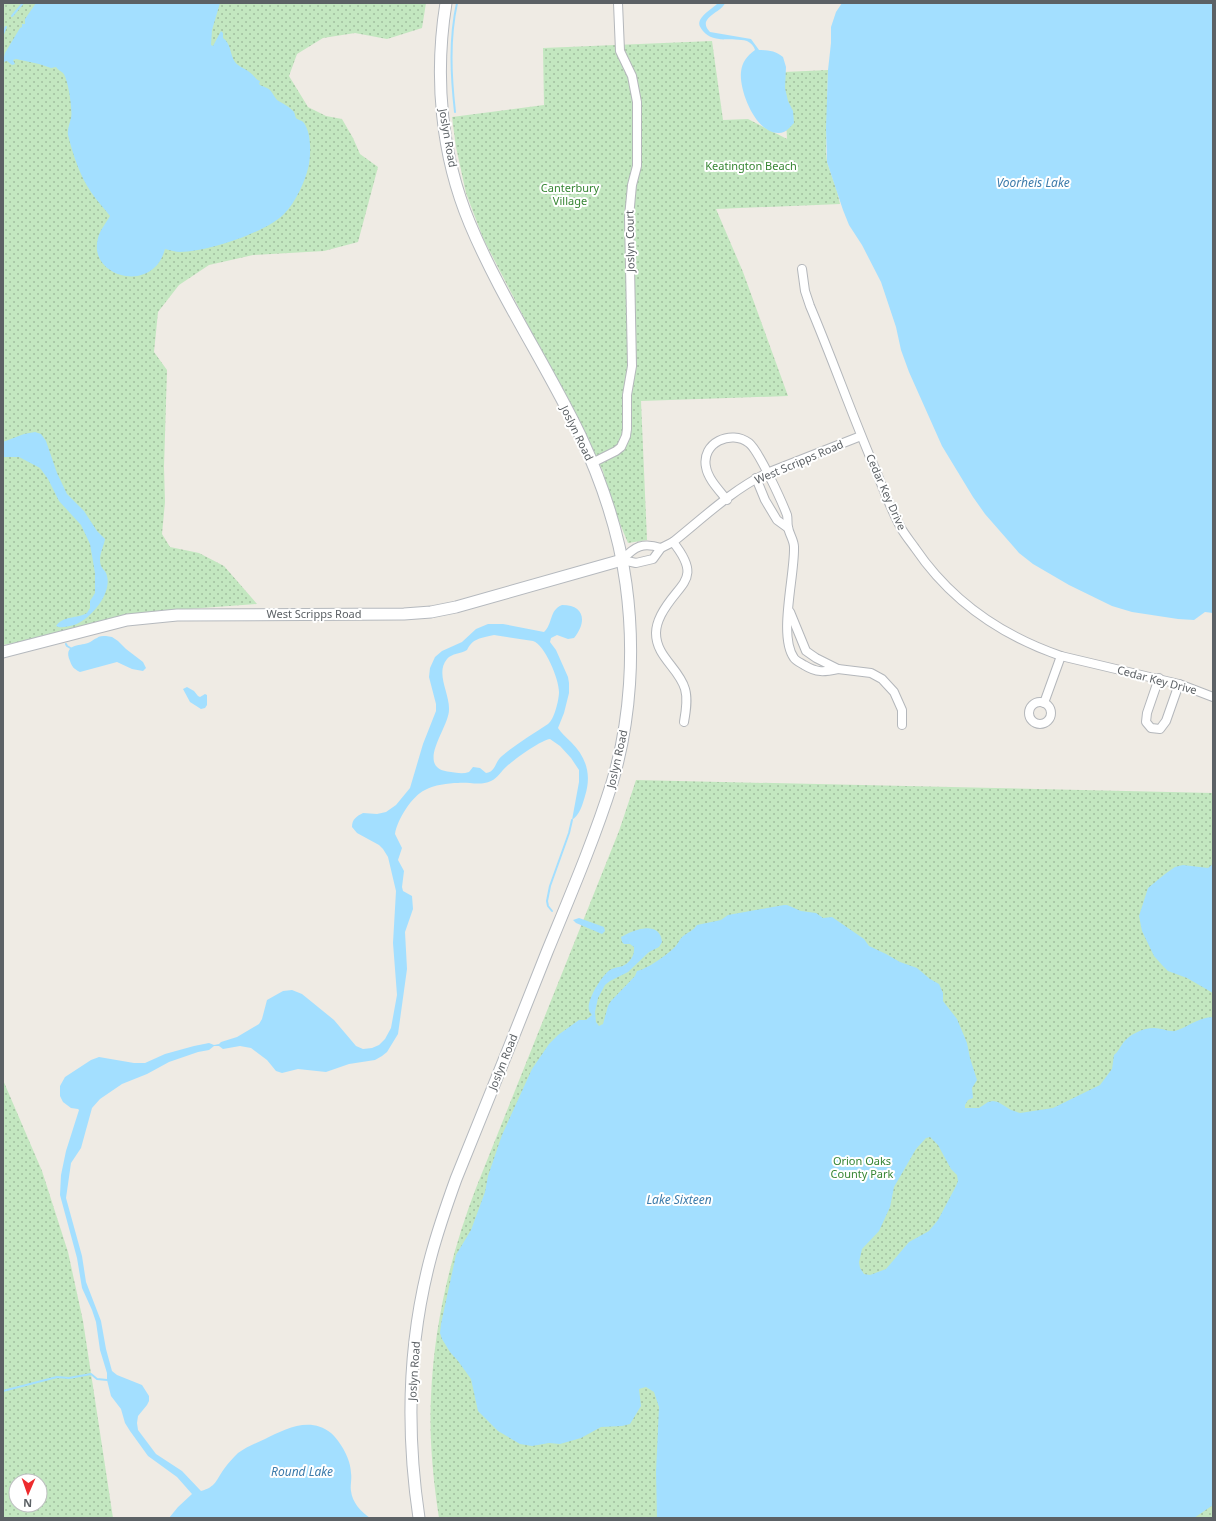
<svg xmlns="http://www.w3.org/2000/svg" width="1216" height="1521" viewBox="0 0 1216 1521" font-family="'Noto Sans',sans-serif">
<defs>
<pattern id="park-dots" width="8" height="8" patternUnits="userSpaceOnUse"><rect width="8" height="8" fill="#c3e7c0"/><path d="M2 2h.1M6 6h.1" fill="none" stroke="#a2bfa0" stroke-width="1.8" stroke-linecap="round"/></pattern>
</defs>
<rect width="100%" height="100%" fill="#efebe4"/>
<g fill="url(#park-dots)" fill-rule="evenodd">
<polygon points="3,3 426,3 422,28 387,39 355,33 323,38 297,54 289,76 308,107 326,116 342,119 353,138 360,154 378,167 358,242 324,251 253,255 209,265 179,285 158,312 154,352 167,370 164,467 165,502 162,534 170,547 199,553 224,566 257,604 175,610 3,645"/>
<polygon points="712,41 723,120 748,119 787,139 784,72 828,70 826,152 827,162 837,191 840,204 716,209 743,272 788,396 641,401 647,540 628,543 609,497 603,471 483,238 466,193 456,147 452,117 544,105 543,48"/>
<path d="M636,780L1213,793V1518H439C433,1478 429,1438 431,1397C434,1325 450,1256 476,1188L619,831Z"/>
<path d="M3,1080L42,1171L68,1252L83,1321L113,1518H3ZM16,1481H40V1505H16Z"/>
</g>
<g fill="#a3dfff" fill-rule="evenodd">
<path d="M36,3H220L212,30L211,45L213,46L221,31L223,33V38C231,43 230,55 235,62C239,67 244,68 248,71C253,74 255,79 260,81L259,84L260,85C262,86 268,88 270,90C273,93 274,97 277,100C282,103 290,107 294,112C295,114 295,116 296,118C298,120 302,120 304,123C311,133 311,151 309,164C306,180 295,204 283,215C264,233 207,252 180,252C176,252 170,250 165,249C163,256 160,263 154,268C132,288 89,270 98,238C100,230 106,223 110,216C104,208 97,201 91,192C80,176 73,155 68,135C67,129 70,123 71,118C73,111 68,78 63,73C61,71 58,70 56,67L51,68L39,64L16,59L13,60L15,64L12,65L7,61L3,62L5,53L20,28L22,27V24H25V19Z"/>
<path d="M718,3H725C721,13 696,18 710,32L751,39L759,50C768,50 776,51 783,57L786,67L785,88L788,101L793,111L794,123C790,127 786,133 779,133C756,134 739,91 741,72C742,62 747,56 755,50C754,46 751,43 747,41C732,37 714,44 703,31C700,27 698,25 700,20C704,13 713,8 718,3Z"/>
<polygon points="842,3 1213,3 1213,613 1205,612 1194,620 1178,619 1132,612 1112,606 1069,585 1033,564 1019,553 985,514 973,497 942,446 909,372 901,350 896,327 881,282 862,245 849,225 843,210 827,162 826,128 828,70 831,43 831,27 836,12"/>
<path d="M35,432L41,434L46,441L57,473L67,494L84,511L97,531L105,539C104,546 100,552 100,560C100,570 106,569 107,576C112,594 90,620 74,625C68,626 61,629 56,626C64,615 77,619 87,613L90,608V601L95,593V573L90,544L81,525L59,501L48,479L40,468L19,457H3V442L24,434Z"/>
<path d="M562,605C585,605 587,622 574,638L568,639L557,635L551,638L550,642L556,650L568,677L569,683V693L564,713L558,728C561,733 566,737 571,742C586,757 592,774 585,796C582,806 580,814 572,820L579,782V770L571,758L560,746L550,739C541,740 515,759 507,766C501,771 498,778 491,781C481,786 469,782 458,783C448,783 434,785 425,790C412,796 397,820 395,834L402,848L398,860L404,871L402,887L403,891L412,896L413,909L405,932L407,969L398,1034L387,1052L382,1056L375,1060L349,1064L326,1072L298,1069L282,1073L276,1071L267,1060L251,1048L240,1046L223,1049L219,1046H214L209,1050L198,1052L169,1062L147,1074L122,1084L100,1099L92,1108L81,1148L71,1163L66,1198L82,1256L86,1282L101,1321L106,1349L112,1371L117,1375L142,1385L149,1396V1401L147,1405L138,1416L137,1423L138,1430L156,1454L182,1471L201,1491C216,1487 216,1480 224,1469C228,1463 233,1458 238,1453C246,1447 256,1443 265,1439C285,1429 310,1416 331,1433C341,1442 351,1460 351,1473C352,1479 350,1486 351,1491C352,1502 361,1512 370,1518H169L178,1507L192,1494L177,1477L148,1456L130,1431L125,1423L121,1409L111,1396L107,1380V1373L100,1350L96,1322L92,1310L82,1288L77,1258L60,1195L61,1175L66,1151L79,1110L78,1109L71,1108L63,1102L60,1096V1086L65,1077L91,1060L99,1057L134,1063H145L165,1054L194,1046L209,1043L214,1045L219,1044L221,1042L237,1037L259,1024L262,1019L267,1000L283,991L292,990L302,994L334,1020L356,1046L363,1049L372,1048L379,1045L385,1039L391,1028L397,995L393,943L396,891L388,857L383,849L379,845L357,833L352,827C352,819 357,816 363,813L377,814L386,812L396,805L410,788L423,744L436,711V704L429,677L430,668L435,657L442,651L462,642L476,629L488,624H503L544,632C553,624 549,610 562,605ZM494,635L533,641C545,645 559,679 559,692C559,700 554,720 548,724C533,734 516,744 502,756C495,761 496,772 486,773L480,768L473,767L469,772C463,774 457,773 451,772C413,769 449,728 449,710C450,694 435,673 447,659C452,653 461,654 467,650C473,638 481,638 494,635Z"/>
<path d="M106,636L112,637L118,641L126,649L143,662L146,668L143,671L132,669L117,662L80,672C74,669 72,667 70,661C63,644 79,646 88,643C91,642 94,639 97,638C99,636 103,636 106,636Z"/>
<polygon points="187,687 194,691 198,696 200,697 205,694 207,695 207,705 205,708 201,709 190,702 183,689"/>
<polygon points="1213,864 1213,993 1187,978 1168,971 1162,965 1154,956 1142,931 1139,916 1148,888 1165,874 1175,867 1183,865 1208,868"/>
<path d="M784,905H787L801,911L816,913L823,918L832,917L864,939L869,946L886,954L900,962L917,968L930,979L939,984L943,993V1001L957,1019L967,1043L970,1058L977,1080L972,1088L973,1098L968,1100L965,1105V1108H979L988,1102L993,1101L998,1102L1011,1110L1020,1113L1053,1108L1100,1085L1112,1069L1114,1055C1118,1052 1120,1047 1123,1043C1130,1034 1143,1028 1154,1028C1160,1028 1171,1032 1175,1031C1188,1027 1199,1017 1213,1017V1505L1194,1518H657L656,1472L659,1407L654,1392L646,1387L639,1389L641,1406L630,1424L622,1426L601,1427L581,1438L560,1444L549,1443L532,1446L520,1444L498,1431L478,1411L471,1379L458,1361L450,1352L442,1339L440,1333L441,1324L456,1255L471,1230L485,1192L488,1176L502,1135L532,1069L549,1044L558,1035L579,1020H586L592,1015C591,1013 589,1012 589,1010C586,1001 602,975 610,970C613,968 615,968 619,967C628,965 635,957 634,947L630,944H624L622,942L621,937C633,930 660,919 662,942L659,947L649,952L628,972L610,981L605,985L598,998L595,1012L596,1022L599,1026L603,1024L608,1006L611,1001L635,976L637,971C647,969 667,955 675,947C678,944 679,940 682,937C688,932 693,931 697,925L721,920L728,915ZM930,1137L938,1145L951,1169L957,1175L958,1181L956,1186L938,1220L929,1231L909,1242L886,1269L870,1275L864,1274L860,1268L859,1262L862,1249L879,1231L890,1207L894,1187L916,1149L926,1138Z"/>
<polygon points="579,918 604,927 605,931 602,934 576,923 573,920"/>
</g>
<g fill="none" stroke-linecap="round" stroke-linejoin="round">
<g stroke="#a3dfff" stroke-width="2">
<polyline points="12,16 23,3"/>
<polyline points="3,34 6,27"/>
<path d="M455,112C451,76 449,39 457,3"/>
<polyline points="66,644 67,646 72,649"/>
<polyline points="552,911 548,906 547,901 550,886 569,833 572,820"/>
<polyline points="3,1391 57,1377 69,1378 91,1374 97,1379 107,1380"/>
</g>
<defs>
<g id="street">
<path d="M802,269L805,291L810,306C832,358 851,412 873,464C882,485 890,508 901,528C905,535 910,541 915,548C951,601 1000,635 1061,656L1179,684L1213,697"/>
<polyline points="592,463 616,451 621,447 626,436 627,429 627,395 632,366 629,217 632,185 637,166 637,102 632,76 620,51 618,3"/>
<polyline points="756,478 765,500 777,520 788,528"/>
<path d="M727,500C719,490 708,479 706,467C701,443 731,429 749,443C759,451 782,502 787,515C788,519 787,523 788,527C789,534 794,540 794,547C795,575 778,636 794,658C796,661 801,663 804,665C817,673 824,672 838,669"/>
<path d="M673,542C704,581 678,582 661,615C658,621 656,627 656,633C656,657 679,668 685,689C688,699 686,711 684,722"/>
<path d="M622,560L636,563L653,559L661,548L673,542C703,518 732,490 767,473L861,436"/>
<path d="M622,560C635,546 643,542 661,548"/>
<polyline points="790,612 806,651 816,658 838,669 871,673 882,679 894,692 902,710 902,725"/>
<polyline points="1159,678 1147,713 1146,722 1151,728 1160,729 1166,721 1179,684"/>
<circle cx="1040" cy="713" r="11"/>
<polyline points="1044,703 1061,656"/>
</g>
<g id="secondary">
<polyline points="3,652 127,620 177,615 404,614 431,612 456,607 622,560"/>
<path d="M419,1518C406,1431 408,1342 431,1256C438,1230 447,1204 456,1179C487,1103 517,1028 547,952C570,896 594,840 612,783C631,720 635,649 626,584C619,533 602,482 580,435C546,364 501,298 470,224C441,155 434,77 446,3"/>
</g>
</defs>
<use href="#street" stroke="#b4b7bb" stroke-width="10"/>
<use href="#secondary" stroke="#b5b9be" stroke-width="13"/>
<use href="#street" stroke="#fff" stroke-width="8"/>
<use href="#secondary" stroke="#fff" stroke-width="11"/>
</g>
<g text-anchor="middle" stroke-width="4" stroke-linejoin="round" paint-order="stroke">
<g font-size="11" fill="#5c6165" stroke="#fff">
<text transform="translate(448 138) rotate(80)" y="4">Joslyn Road</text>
<text transform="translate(630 241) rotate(-91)" y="4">Joslyn Court</text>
<text transform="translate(577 433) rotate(64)" y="4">Joslyn Road</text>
<text transform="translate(799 462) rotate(-23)" y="4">West Scripps Road</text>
<text transform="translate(886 492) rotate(66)" y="4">Cedar Key Drive</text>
<text x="314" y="618">West Scripps Road</text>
<text transform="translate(1157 680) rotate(15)" y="4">Cedar Key Drive</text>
<text transform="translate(617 759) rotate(-77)" y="4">Joslyn Road</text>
<text transform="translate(503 1062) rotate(-68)" y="4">Joslyn Road</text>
<text transform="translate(414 1371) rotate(-86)" y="4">Joslyn Road</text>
</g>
<g font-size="11" fill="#368533" stroke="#fff">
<text x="751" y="170">Keatington Beach</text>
<text x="570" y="192">Canterbury<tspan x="570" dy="13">Village</tspan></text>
<text x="862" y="1165">Orion Oaks<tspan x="862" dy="13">County Park</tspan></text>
</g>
<g font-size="12" font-style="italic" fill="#3c7bab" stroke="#fff">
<text x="1033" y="187">Voorheis Lake</text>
<text x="679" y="1204">Lake Sixteen</text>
<text x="302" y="1476">Round Lake</text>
</g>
</g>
<rect width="1216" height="1521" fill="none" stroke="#5c6165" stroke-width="8"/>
<g transform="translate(28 1493) rotate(182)"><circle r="19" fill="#ffffff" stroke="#bec0c1"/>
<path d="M0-3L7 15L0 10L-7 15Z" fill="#ed2b2d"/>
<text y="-6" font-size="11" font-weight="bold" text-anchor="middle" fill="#5c6165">N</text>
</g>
</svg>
